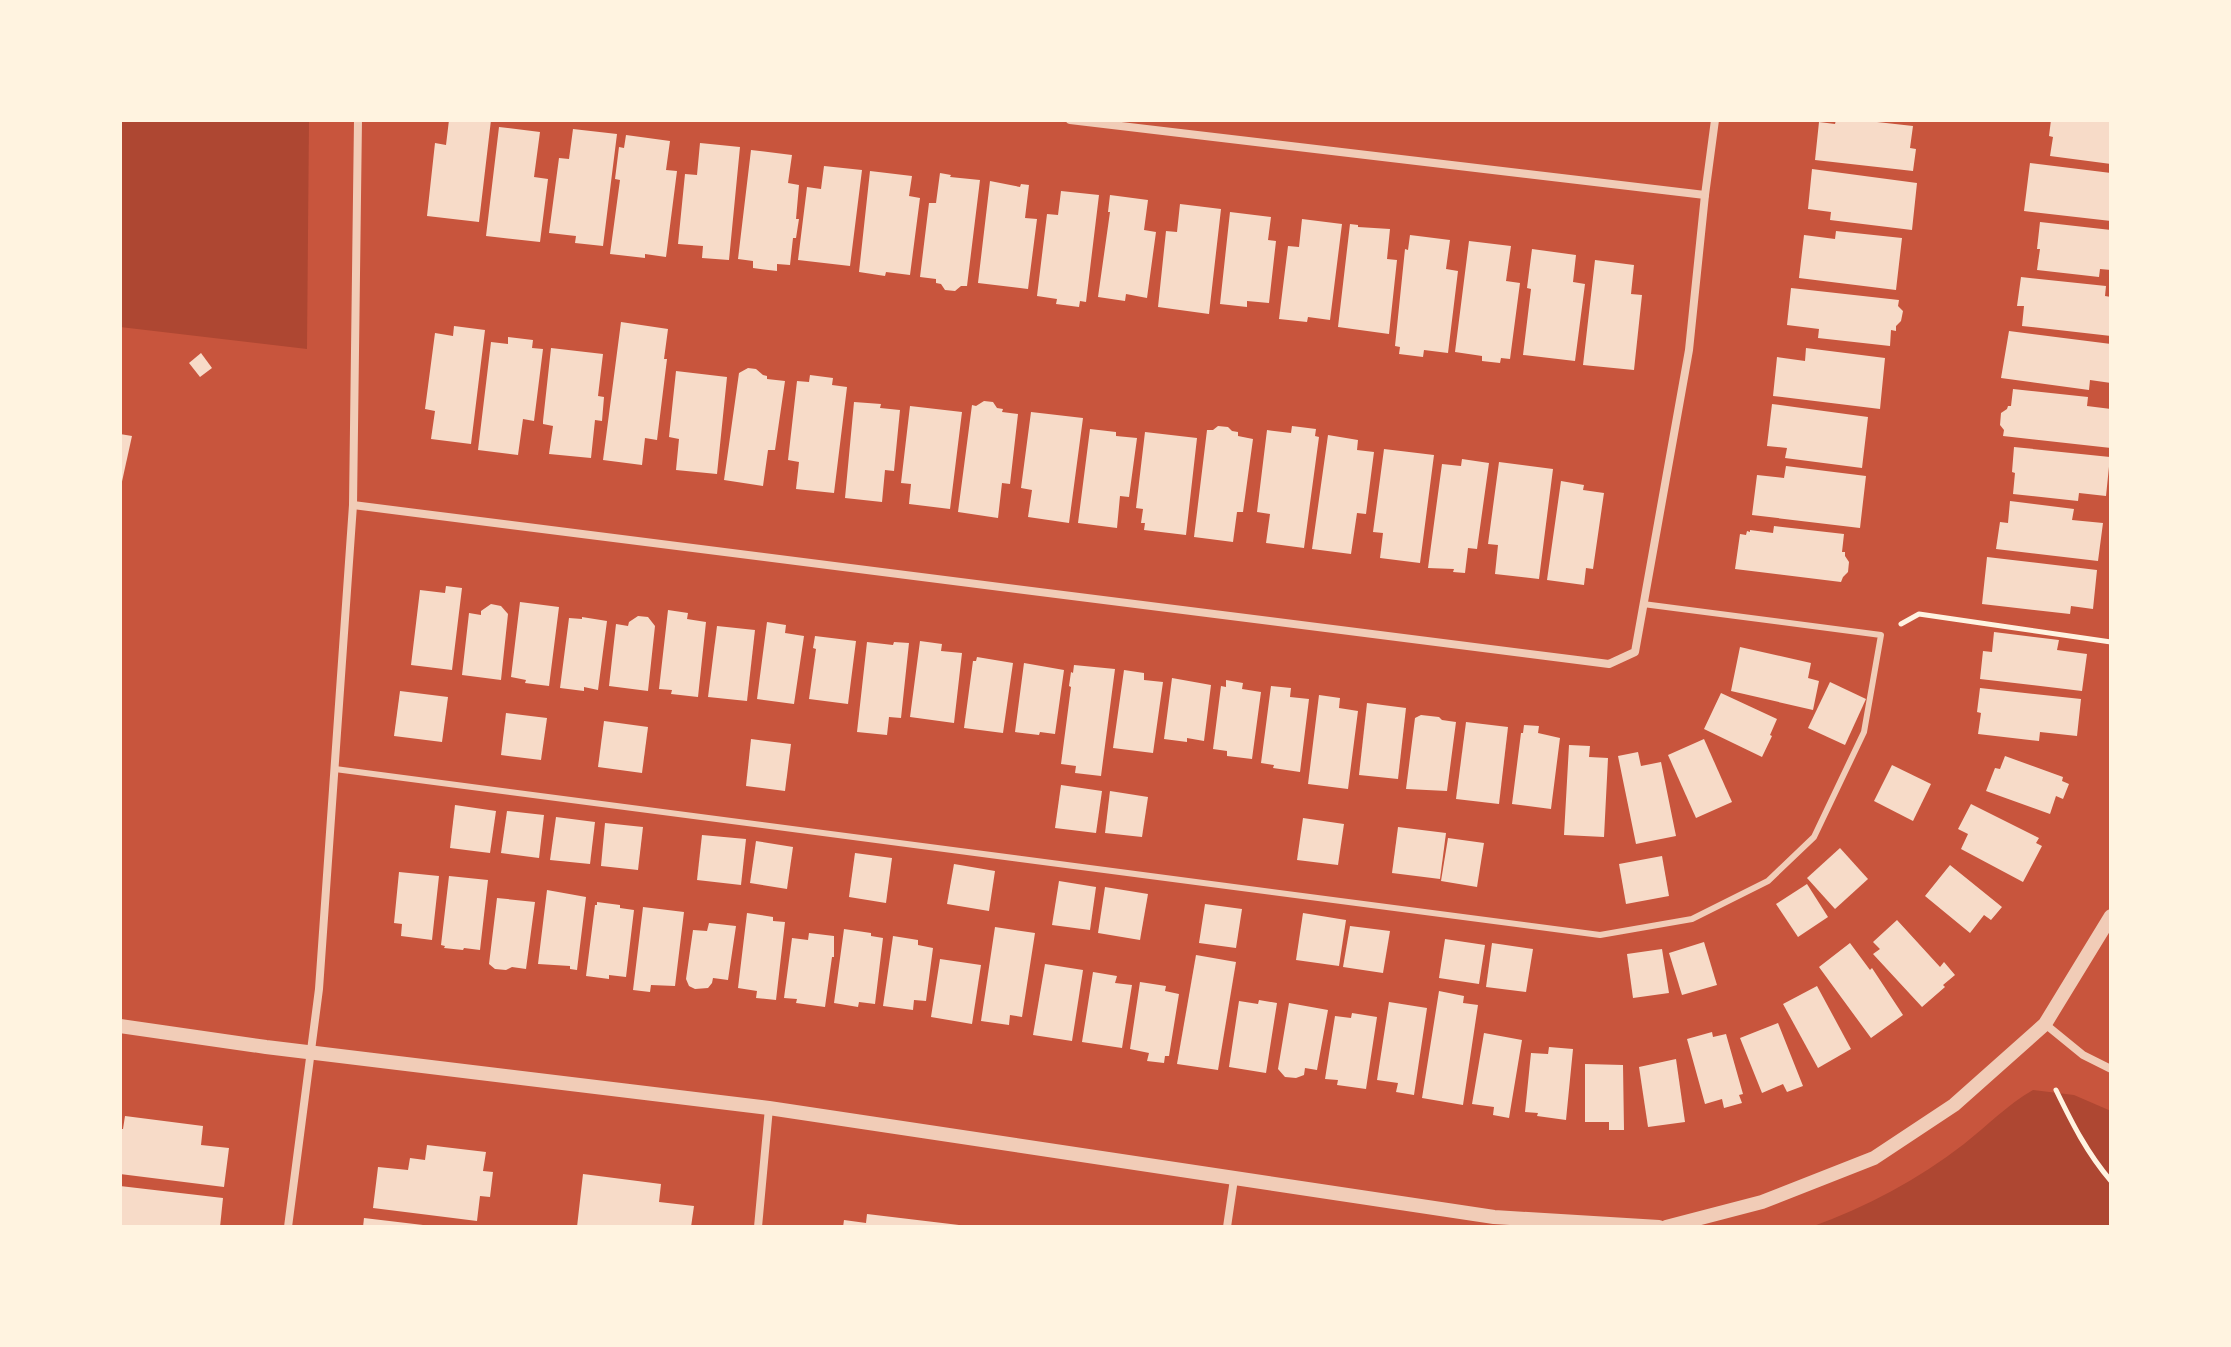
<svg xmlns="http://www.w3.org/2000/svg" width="2231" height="1347" viewBox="0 0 2231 1347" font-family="'Source Sans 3',sans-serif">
<rect width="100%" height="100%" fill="#c8553d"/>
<g fill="#ae4732">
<polygon points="120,120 309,120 307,349 120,327"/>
<path d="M2033,1090L2074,1095L2111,1111V1227H1811C1866,1207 1918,1180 1964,1144C1988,1125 2007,1105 2033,1090Z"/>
</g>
<g fill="#f7dbc8">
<polygon points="449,120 491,120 479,222 427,216 435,143 446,145"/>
<polygon points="1836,120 1859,120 1913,126 1910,148 1916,149 1913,171 1815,160 1819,122 1835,124"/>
<polygon points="2051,120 2111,120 2111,164 2050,156 2053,137 2049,136"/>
<polygon points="499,127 540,132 534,177 548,179 540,242 486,236"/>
<polygon points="573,129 617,134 603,246 575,243 576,236 549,233 559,158 569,159"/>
<polygon points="626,135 670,141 666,170 677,171 666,257 645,254 645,258 610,254 620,180 615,179 619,147 624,148"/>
<polygon points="700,143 740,147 729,260 702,258 703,246 678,244 685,174 697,175"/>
<polygon points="751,150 792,155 788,183 799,185 796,219 799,219 796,238 793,238 790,265 777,264 777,271 753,268 753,261 738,259"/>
<polygon points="2030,163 2111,173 2111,221 2024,211"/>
<polygon points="824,166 862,170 850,266 798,260 807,187 821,189"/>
<polygon points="1812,169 1917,183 1912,230 1830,220 1831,212 1808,209"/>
<polygon points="870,171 912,176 909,196 920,198 910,275 886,272 885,276 859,272"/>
<polygon points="940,173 951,175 950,177 980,180 967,286 961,286 955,291 945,290 941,284 936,283 936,279 920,277 929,203 936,203"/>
<polygon points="990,181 1020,187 1021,184 1029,185 1025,218 1037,219 1028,289 978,283"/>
<polygon points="1061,191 1099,195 1086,302 1080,301 1079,307 1056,304 1057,299 1037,296 1047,214 1058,215"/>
<polygon points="1110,195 1148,200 1144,230 1156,232 1147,298 1126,294 1125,301 1098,297 1110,212 1108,212"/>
<polygon points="1180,204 1221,209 1209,314 1158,307 1166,231 1177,232"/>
<polygon points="1230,212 1271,217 1268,240 1276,241 1269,303 1247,301 1247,307 1220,304"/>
<polygon points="1302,219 1342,224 1330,320 1308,317 1307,322 1279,319 1288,246 1299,247"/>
<polygon points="2040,222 2111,230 2111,270 2100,269 2099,277 2037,270 2040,249 2037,249"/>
<polygon points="1350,224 1358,225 1358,227 1390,229 1387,259 1397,260 1389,334 1338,327"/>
<polygon points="1836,231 1902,238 1896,290 1799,278 1804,235 1835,239"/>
<polygon points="1410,235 1450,240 1446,269 1458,271 1448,353 1424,350 1423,357 1399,354 1400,347 1395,346 1405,249 1408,250"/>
<polygon points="1469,241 1511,246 1506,281 1520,283 1510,359 1501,358 1500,363 1482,361 1482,356 1455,352"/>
<polygon points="1532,249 1576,255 1573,282 1585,284 1575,361 1523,355 1531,289 1527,288"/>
<polygon points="1595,260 1634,265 1631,294 1642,295 1634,370 1583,365"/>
<polygon points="2021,277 2106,286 2105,296 2111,297 2111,336 2022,326 2024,306 2017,306"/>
<polygon points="1791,288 1899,300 1898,306 1903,311 1901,321 1896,326 1896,331 1891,330 1890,346 1818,338 1819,329 1787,325"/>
<polygon points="621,322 668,329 664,359 667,359 657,440 645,438 642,465 603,460"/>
<polygon points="454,326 485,330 471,444 431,439 435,411 425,409 435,333 453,336"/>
<polygon points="2009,331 2111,344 2111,383 2090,380 2089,390 2001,378"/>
<polygon points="508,337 533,340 532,348 543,349 534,421 523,419 518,455 478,450 491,342 508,344"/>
<polygon points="551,348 603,354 598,396 604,397 602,421 595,420 591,458 549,454 553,426 543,424 543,421"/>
<polygon points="1806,348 1885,358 1880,409 1773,396 1777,357 1805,361"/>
<polygon points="201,353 212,368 200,377 189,363"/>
<polygon points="748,368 756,369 763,375 767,376 767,379 785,381 775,450 768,450 763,486 724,480 739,373"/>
<polygon points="676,371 727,377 717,474 676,470 679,439 669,437"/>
<polygon points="810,375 833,378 832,385 847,387 834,493 796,489 799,462 788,460 797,381 809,382"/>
<polygon points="2013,389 2088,397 2087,406 2111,409 2111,448 2003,436 2004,430 2000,425 2001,413 2007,409 2008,406 2011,406"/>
<polygon points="984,401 993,402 997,408 1003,409 1002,412 1018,414 1010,484 1002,483 998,518 958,512 972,405 976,406"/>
<polygon points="854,402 881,404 880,408 900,410 894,471 885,470 882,502 845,498"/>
<polygon points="1772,404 1868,417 1862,468 1785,458 1787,448 1767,446"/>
<polygon points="910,406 962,412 950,509 909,504 911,484 901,483"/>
<polygon points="1031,412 1083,418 1069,523 1028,517 1032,490 1021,488"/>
<polygon points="1218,426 1228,427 1232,431 1238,432 1238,436 1253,439 1243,512 1237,512 1233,542 1194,537 1207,430 1213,430"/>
<polygon points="1292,426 1316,429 1315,436 1319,437 1304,548 1266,543 1270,514 1257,512 1267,430 1291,433"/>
<polygon points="1090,429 1116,432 1116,436 1137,438 1129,497 1120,496 1117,528 1078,523"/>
<polygon points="1145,432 1197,438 1186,535 1144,530 1145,523 1141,523 1143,509 1136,508"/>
<polygon points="120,434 132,436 121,486 120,486"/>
<polygon points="1328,435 1358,440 1357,450 1374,452 1366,514 1357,513 1351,554 1312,549"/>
<polygon points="2014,447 2110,457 2106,496 2079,493 2078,501 2013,494 2015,473 2012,472"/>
<polygon points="1384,449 1434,455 1420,563 1380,558 1383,533 1373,532"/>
<polygon points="1462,459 1489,463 1477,549 1468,548 1465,573 1453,572 1454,569 1428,568 1442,464 1461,466"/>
<polygon points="1499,462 1553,469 1539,579 1495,574 1498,545 1488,544"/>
<polygon points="1786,466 1866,476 1860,528 1752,515 1757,475 1784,478"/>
<polygon points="1561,481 1584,485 1583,490 1604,493 1593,569 1586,568 1584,585 1547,580"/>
<polygon points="2010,501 2074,509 2072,520 2103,523 2098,561 1996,549 2000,522 2008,523"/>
<polygon points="1774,526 1844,534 1842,552 1845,552 1845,556 1849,562 1848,572 1843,577 1841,582 1735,569 1740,534 1746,535 1747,531 1750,532 1750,530 1773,533"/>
<polygon points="1987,557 2097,570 2093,609 2071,606 2070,614 1982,604"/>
<polygon points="446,586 462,588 452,670 411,665 420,590 445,593"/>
<polygon points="520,602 559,607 549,686 525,683 526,680 511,677"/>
<polygon points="491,604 501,606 508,614 501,680 462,675 469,613 481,615 481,611"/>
<polygon points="668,610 688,613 687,619 706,622 698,697 671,694 672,690 659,689"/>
<polygon points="638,616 648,617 655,626 648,691 609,686 616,624 628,626 629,622"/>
<polygon points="582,617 607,621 598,690 584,687 584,691 560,688 569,618 582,619"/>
<polygon points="767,622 786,625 785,633 804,636 794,704 757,699"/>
<polygon points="717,626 755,630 747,701 708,697"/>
<polygon points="1994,632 2059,640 2057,650 2087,654 2082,691 1980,679 1983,651 1992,652"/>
<polygon points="815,636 856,641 848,704 809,699 816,649 813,648"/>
<polygon points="920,641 942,644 941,651 962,653 954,723 910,717"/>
<polygon points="867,642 893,645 894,642 909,643 901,718 889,717 887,735 857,732"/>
<polygon points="1740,647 1811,663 1808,678 1819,681 1813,710 1731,691"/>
<polygon points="977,657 1013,663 1003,733 964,728 973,661 976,661"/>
<polygon points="1024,663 1064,670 1055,734 1040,732 1039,735 1015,732"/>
<polygon points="1074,665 1115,669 1101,776 1075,773 1076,766 1061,764 1071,687 1069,686 1071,672 1073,673"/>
<polygon points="1124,670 1144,673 1144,680 1163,682 1153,753 1113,748"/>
<polygon points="1172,678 1211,685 1204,741 1187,738 1187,742 1164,739"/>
<polygon points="1226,680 1243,683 1242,689 1261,692 1252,759 1227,756 1227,751 1213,749 1221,686 1226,687"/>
<polygon points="1830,682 1866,699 1845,745 1808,728"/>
<polygon points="1271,686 1291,688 1290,697 1309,699 1300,772 1273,768 1274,765 1261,763"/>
<polygon points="1980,688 2081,699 2077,736 2040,732 2039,741 1978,734 1981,713 1977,712"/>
<polygon points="400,691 448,697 442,742 394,736"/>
<polygon points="1721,693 1777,719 1770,735 1772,736 1762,757 1704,729"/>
<polygon points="1319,695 1340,698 1339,708 1358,711 1348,789 1308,784"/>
<polygon points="1367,703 1406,708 1398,779 1359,775"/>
<polygon points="506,713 547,718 541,760 501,755"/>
<polygon points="1421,715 1439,717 1442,720 1456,722 1447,791 1406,789 1415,718"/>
<polygon points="604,721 648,727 642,773 598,767"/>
<polygon points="1466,722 1508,727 1499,804 1456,799"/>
<polygon points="1524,725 1539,726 1538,733 1560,738 1551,809 1512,804 1521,733 1523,733"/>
<polygon points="751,739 791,744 785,791 746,786"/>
<polygon points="1704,739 1732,802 1696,818 1668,755"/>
<polygon points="1569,745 1590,746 1589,757 1608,758 1604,837 1564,835"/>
<polygon points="1638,752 1641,766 1661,762 1676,836 1636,844 1618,756"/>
<polygon points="2005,756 2063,777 2062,781 2069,784 2063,799 2056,796 2050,814 1986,791 1995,768 2000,769"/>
<polygon points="1892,765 1931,784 1913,821 1874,801"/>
<polygon points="1061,785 1102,791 1096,833 1055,828"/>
<polygon points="1110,791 1148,797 1142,837 1105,833"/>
<polygon points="1971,804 2039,838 2036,843 2042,846 2023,882 1961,849 1968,834 1958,829"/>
<polygon points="455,805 496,811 490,853 450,848"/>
<polygon points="507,811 544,815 539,858 501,853"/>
<polygon points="556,817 595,822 590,864 550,860"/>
<polygon points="1303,818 1344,824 1338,865 1297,860"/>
<polygon points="605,823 643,827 638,870 601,866"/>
<polygon points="1398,827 1446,833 1440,879 1392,873"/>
<polygon points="702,835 746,839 741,885 697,880"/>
<polygon points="1448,838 1484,843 1477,887 1441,881"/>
<polygon points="756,841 793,847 787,889 750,883"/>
<polygon points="1840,848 1868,879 1835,909 1807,878"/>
<polygon points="855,853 892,858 886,903 849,897"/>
<polygon points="1662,856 1669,896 1626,904 1619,864"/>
<polygon points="954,864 995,871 989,911 947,904"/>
<polygon points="1950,865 2002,907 1991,920 1984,915 1970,933 1925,896"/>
<polygon points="399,872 439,876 432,940 401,936 402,924 394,923"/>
<polygon points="449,876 488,880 480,950 464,948 463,950 444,948 445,946 441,945"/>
<polygon points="1059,881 1096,887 1090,930 1052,925"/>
<polygon points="1807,884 1828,917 1798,937 1776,904"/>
<polygon points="1105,887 1148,894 1140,940 1098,933"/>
<polygon points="547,890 586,897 577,970 570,969 570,966 538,964"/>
<polygon points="497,898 535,902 526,969 512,967 506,970 495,969 489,964"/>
<polygon points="597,902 620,905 620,908 634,910 626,977 609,975 609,979 586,976 595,905 597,905"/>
<polygon points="1205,904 1242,909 1236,948 1199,943"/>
<polygon points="643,907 684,912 675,986 651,985 650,992 633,990"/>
<polygon points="747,913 773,917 773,921 785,922 776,1000 756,998 757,991 738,988"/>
<polygon points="1303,913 1346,920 1339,966 1296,960"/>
<polygon points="1897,920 1940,967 1944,962 1955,975 1943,985 1945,987 1922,1007 1873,954 1880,949 1873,942"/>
<polygon points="709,923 736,926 728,980 713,978 712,983 708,988 695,989 689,986 686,979 693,930 707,931"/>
<polygon points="1350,926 1390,931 1383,973 1343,967"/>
<polygon points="995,927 1035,933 1022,1017 1010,1015 1009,1025 981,1021"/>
<polygon points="844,929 871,933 871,936 883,938 875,1004 859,1002 858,1007 834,1003"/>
<polygon points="809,933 834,936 834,957 832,957 825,1007 796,1003 797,999 784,998 792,938 808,940"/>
<polygon points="893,936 918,940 918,945 933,948 926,1001 914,1000 913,1010 883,1006"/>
<polygon points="1445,939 1485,945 1479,984 1439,978"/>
<polygon points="1704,942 1717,985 1682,995 1669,953"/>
<polygon points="1492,943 1533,949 1526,992 1486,987"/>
<polygon points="1850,943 1870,970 1872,968 1903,1015 1871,1038 1819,967"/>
<polygon points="1662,949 1669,993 1633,998 1627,954"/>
<polygon points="1196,955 1236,962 1218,1070 1177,1064"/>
<polygon points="940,959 981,965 972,1024 931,1017"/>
<polygon points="1045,964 1083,970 1072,1041 1033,1035"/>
<polygon points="1093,972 1117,976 1115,983 1132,985 1122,1048 1082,1042"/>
<polygon points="1140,982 1166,986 1165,991 1179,994 1169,1056 1165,1056 1164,1063 1147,1061 1149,1053 1130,1049"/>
<polygon points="1817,986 1851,1049 1818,1068 1783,1004"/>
<polygon points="1439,991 1464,996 1463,1003 1478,1005 1463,1105 1422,1098"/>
<polygon points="1259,1000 1277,1003 1266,1073 1229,1067 1239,1001 1258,1004"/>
<polygon points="1389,1002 1427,1008 1414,1095 1396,1092 1398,1083 1377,1080"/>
<polygon points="1289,1003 1328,1010 1317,1070 1305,1068 1304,1075 1296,1078 1285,1077 1278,1069"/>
<polygon points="1352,1013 1377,1017 1366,1089 1337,1085 1338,1080 1325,1079 1335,1016 1351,1018"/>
<polygon points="1778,1023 1803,1086 1787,1092 1783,1084 1762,1093 1740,1038"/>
<polygon points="1712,1032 1713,1037 1726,1034 1743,1094 1739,1095 1742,1103 1724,1108 1722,1099 1705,1104 1687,1039"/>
<polygon points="1484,1033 1522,1040 1509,1118 1493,1115 1494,1107 1472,1104"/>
<polygon points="1549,1047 1573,1049 1566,1120 1537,1116 1538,1113 1525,1112 1531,1053 1548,1054"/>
<polygon points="1676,1059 1685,1122 1648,1127 1639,1067"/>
<polygon points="1585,1064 1623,1065 1624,1130 1609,1130 1609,1122 1585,1122"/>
<polygon points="125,1116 203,1126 201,1145 229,1148 224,1187 120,1174 120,1129 123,1129"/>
<polygon points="427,1145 486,1152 483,1171 493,1172 490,1197 480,1196 477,1221 373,1208 378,1167 408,1170 410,1158 425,1160"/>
<polygon points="583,1174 661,1184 659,1202 694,1206 691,1227 577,1227"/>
<polygon points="120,1186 223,1198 220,1227 120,1227"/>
<polygon points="867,1214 959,1225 959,1227 843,1227 844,1220 866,1223"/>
<polygon points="364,1218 423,1225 423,1227 363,1227"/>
</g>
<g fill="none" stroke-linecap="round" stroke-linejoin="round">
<g stroke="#fff3e0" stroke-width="5">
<polyline points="1901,624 1919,614 2111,642"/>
<path d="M2056,1090C2072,1123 2087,1153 2111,1181"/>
</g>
<polyline stroke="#f1ccb7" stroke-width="6" points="335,769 1600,935 1692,919 1768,881 1814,837 1864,732 1881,635 1643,604"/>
<g stroke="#f1ccb7" stroke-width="8">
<polyline points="1070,120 1705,195"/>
<polyline points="353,505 1609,664 1635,652 1689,350 1705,195 1715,120"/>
<polyline points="2045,1024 2083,1055 2111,1069"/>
<polyline points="288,1227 319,989 353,505 358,120"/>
<polyline points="758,1227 769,1108"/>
<polyline points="1227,1227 1234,1179"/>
</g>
<g stroke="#f1ccb7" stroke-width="14">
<polyline points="120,1026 266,1047 769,1108 1494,1217 1659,1227"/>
<polyline points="1666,1227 1762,1202 1874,1158 1954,1105 2045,1024 2111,916"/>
</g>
</g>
<rect width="2231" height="1347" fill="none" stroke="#fff3e0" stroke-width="244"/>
</svg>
